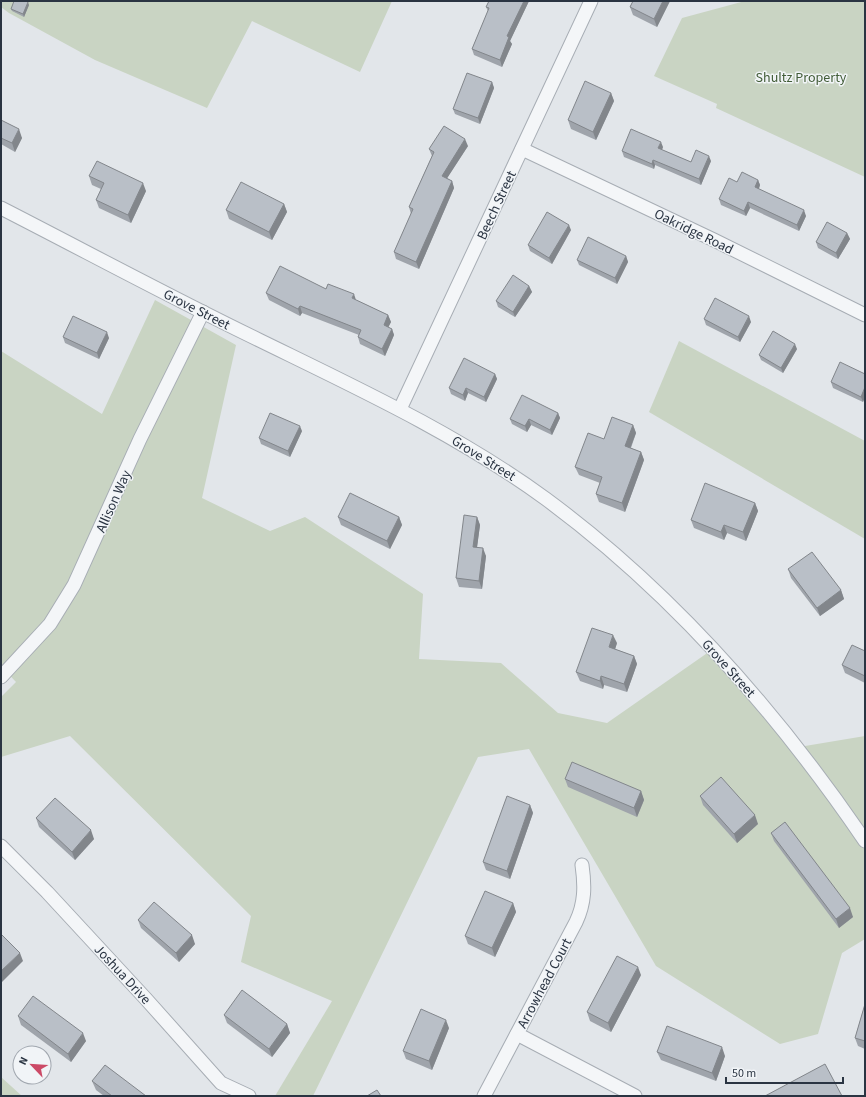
<svg xmlns="http://www.w3.org/2000/svg" width="866" height="1097" viewBox="0 0 866 1097" font-family="'Source Sans 3',sans-serif">
<rect width="100%" height="100%" fill="#e2e6ea"/>
<g fill="#c9d4c3">
<polygon points="1,1 392,1 360,72 252,21 207,108 95,60 9,13 1,7"/>
<polygon points="745,1 865,1 865,177 716,108 717,104 654,76 682,18"/>
<polygon points="155,300 236,345 202,498 270,531 305,517 423,594 419,659 501,663 558,713 607,723 713,649 799,747 865,736 865,939 842,953 818,1034 780,1044 656,966 529,749 478,757 313,1096 275,1096 332,1001 241,962 251,916 70,736 1,757 1,697 16,682 1,666 1,351 102,414"/>
<polygon points="679,341 865,441 865,539 649,412"/>
<polygon points="1,1077 22,1096 1,1096"/>
</g>
<g fill="none" stroke-linecap="round" stroke-linejoin="round">
<defs>
<g id="minor">
<polyline points="522,149 714,240 865,315"/>
<path d="M1,208C87,252 172,298 259,340C357,388 457,434 546,499C672,592 777,712 865,841"/>
<polyline points="400,409 591,1"/>
<polyline points="1,677 50,624 74,585 140,439 203,312"/>
<polyline points="1,846 47,892 146,999 221,1083 249,1096"/>
<polyline points="517,1034 635,1096"/>
<path d="M484,1096L576,922C585,903 585,886 582,865"/>
</g>
</defs>
<use href="#minor" stroke="#a7adb4" stroke-width="15"/>
<use href="#minor" stroke="#f4f6f8" stroke-width="13"/>
</g>
<g fill="#9fa4ab">
<polygon points="489,1 529,1 510,41 512,44 502,67 474,55 472,49 488,11 486,7"/>
<polygon points="633,1 670,1 657,27 633,15 630,7"/>
<polygon points="29,5 24,17 12,11 11,9"/>
<polygon points="492,82 494,88 480,124 455,114 453,109"/>
<polygon points="611,93 614,101 596,140 571,129 568,120"/>
<polygon points="1,120 22,138 15,152 1,144"/>
<polygon points="468,146 447,178 452,181 454,188 419,269 396,259 394,252 411,214 409,207 432,156 429,149"/>
<polygon points="663,147 662,150 691,162 711,161 701,185 655,165 654,169 624,157 622,151"/>
<polygon points="89,176 146,191 131,223 99,208 96,200 101,189 92,185"/>
<polygon points="758,180 760,185 759,189 806,216 799,231 750,208 746,216 721,205 719,199 737,182"/>
<polygon points="284,204 287,212 272,240 229,219 226,210"/>
<polygon points="571,230 552,264 530,251 528,245"/>
<polygon points="847,233 850,239 838,259 818,248 816,242"/>
<polygon points="626,256 628,262 617,284 579,265 577,260"/>
<polygon points="529,286 532,292 515,317 498,307 496,301"/>
<polygon points="326,289 356,300 388,315 391,322 388,327 392,329 394,335 385,356 360,344 358,337 359,335 302,313 300,316 269,300 266,293"/>
<polygon points="704,319 751,322 740,342 706,325"/>
<polygon points="63,337 109,338 99,359 65,343"/>
<polygon points="797,349 783,373 761,360 759,355"/>
<polygon points="495,374 497,379 486,402 468,393 465,401 451,394 449,388"/>
<polygon points="865,374 865,397 863,402 833,388 831,382"/>
<polygon points="558,413 560,418 552,435 531,425 527,432 512,424 510,419"/>
<polygon points="633,425 636,433 631,448 641,452 644,460 625,512 599,502 596,494 600,483 579,475 575,467 604,439"/>
<polygon points="302,431 290,457 261,444 259,438"/>
<polygon points="755,503 758,511 746,541 727,533 724,540 694,528 691,520"/>
<polygon points="338,517 399,517 402,525 390,549 341,525"/>
<polygon points="477,517 480,525 477,547 486,556 482,589 459,587 456,578"/>
<polygon points="788,569 841,590 844,599 820,616 791,578"/>
<polygon points="617,643 615,649 634,656 637,664 627,692 604,685 603,689 580,681 576,672"/>
<polygon points="865,651 865,683 845,673 842,665"/>
<polygon points="565,779 641,791 644,800 637,817 568,787"/>
<polygon points="700,796 758,824 737,843 703,805"/>
<polygon points="530,805 533,813 510,879 486,870 483,862"/>
<polygon points="36,818 94,839 75,860 39,827"/>
<polygon points="771,833 853,917 839,928 774,841"/>
<polygon points="513,903 516,912 495,957 468,944 465,936"/>
<polygon points="138,920 195,944 179,962 141,928"/>
<polygon points="641,975 611,1032 590,1021 587,1012"/>
<polygon points="865,1004 865,1049 858,1046 855,1038"/>
<polygon points="224,1015 287,1024 290,1033 272,1057 227,1023"/>
<polygon points="18,1016 86,1041 71,1062 21,1025"/>
<polygon points="449,1028 432,1070 406,1059 403,1051"/>
<polygon points="657,1052 725,1056 716,1081 661,1060"/>
<polygon points="92,1081 146,1096 104,1096 96,1090"/>
</g>
<g fill="#82868b">
<polygon points="524,1 529,1 510,41 512,44 502,67 500,60 507,36"/>
<polygon points="663,1 670,1 657,27 654,19"/>
<polygon points="28,2 29,5 24,17 23,14"/>
<polygon points="492,82 494,88 480,124 478,118"/>
<polygon points="611,93 614,101 596,140 593,132"/>
<polygon points="19,129 22,138 15,152 12,143"/>
<polygon points="465,139 468,146 444,183 442,176"/>
<polygon points="661,142 663,147 660,154 658,148"/>
<polygon points="709,156 711,161 701,185 699,179"/>
<polygon points="653,160 655,165 654,169 652,164"/>
<polygon points="758,180 760,185 757,193 755,187"/>
<polygon points="452,181 454,188 419,269 416,262"/>
<polygon points="143,183 146,191 131,223 128,215"/>
<polygon points="748,202 750,208 746,216 744,211"/>
<polygon points="284,204 287,212 272,240 269,232"/>
<polygon points="804,210 806,216 799,231 797,225"/>
<polygon points="569,225 571,230 552,264 549,258"/>
<polygon points="847,233 850,239 838,259 836,253"/>
<polygon points="626,256 628,262 617,284 615,278"/>
<polygon points="529,286 532,292 515,317 513,312"/>
<polygon points="354,294 356,300 352,298"/>
<polygon points="300,306 302,313 300,316 298,309"/>
<polygon points="388,315 391,322 386,332 384,325"/>
<polygon points="749,316 751,322 740,342 738,337"/>
<polygon points="392,329 394,335 385,356 382,349"/>
<polygon points="107,332 109,338 99,359 97,353"/>
<polygon points="795,344 797,349 783,373 781,368"/>
<polygon points="495,374 497,379 486,402 484,397"/>
<polygon points="865,387 865,397 863,402 861,397"/>
<polygon points="466,388 468,393 465,401 463,395"/>
<polygon points="558,413 560,418 552,435 550,430"/>
<polygon points="529,419 531,425 527,432 525,426"/>
<polygon points="633,425 636,433 628,454 625,446"/>
<polygon points="300,426 302,431 290,457 288,451"/>
<polygon points="641,452 644,460 625,512 622,503"/>
<polygon points="755,503 758,511 746,541 743,532"/>
<polygon points="399,517 402,525 390,549 387,541"/>
<polygon points="477,517 480,525 476,555 473,547"/>
<polygon points="724,525 727,533 724,540 721,532"/>
<polygon points="483,548 486,556 482,589 479,581"/>
<polygon points="841,590 844,599 820,616 817,608"/>
<polygon points="613,635 617,643 613,656 609,647"/>
<polygon points="634,656 637,664 627,692 624,684"/>
<polygon points="601,676 604,685 603,689 600,681"/>
<polygon points="641,791 644,800 637,817 634,808"/>
<polygon points="530,805 533,813 510,879 507,871"/>
<polygon points="755,815 758,824 737,843 734,834"/>
<polygon points="91,830 94,839 75,860 72,852"/>
<polygon points="513,903 516,912 495,957 492,948"/>
<polygon points="850,908 853,917 839,928 836,919"/>
<polygon points="192,935 195,944 179,962 176,953"/>
<polygon points="20,953 23,961 1,983 1,971"/>
<polygon points="638,967 641,975 611,1032 608,1023"/>
<polygon points="446,1020 449,1028 432,1070 429,1061"/>
<polygon points="287,1024 290,1033 272,1057 269,1049"/>
<polygon points="83,1033 86,1041 71,1062 68,1054"/>
<polygon points="722,1047 725,1056 716,1081 712,1073"/>
</g>
<g fill="#b9bfc7" stroke="#82868b">
<polygon points="14,1 25,1 28,2 23,14 11,9"/>
<polygon points="489,1 524,1 507,36 509,37 500,60 472,49 489,8 486,7"/>
<polygon points="633,1 663,1 654,19 630,7"/>
<polygon points="467,73 492,82 478,118 453,109"/>
<polygon points="585,81 611,93 593,132 568,120"/>
<polygon points="1,120 19,129 12,143 1,138"/>
<polygon points="444,126 465,139 442,176 452,181 416,262 394,252 413,209 409,207 434,152 429,149"/>
<polygon points="631,129 661,142 658,148 691,162 696,150 709,156 699,179 653,160 652,164 622,151"/>
<polygon points="97,161 143,183 128,215 96,200 104,183 89,176"/>
<polygon points="742,172 758,180 755,187 804,210 797,225 748,202 744,211 719,199 729,178 737,182"/>
<polygon points="241,182 284,204 269,232 226,210"/>
<polygon points="547,212 569,225 549,258 528,245"/>
<polygon points="827,222 847,233 836,253 816,242"/>
<polygon points="588,237 626,256 615,278 577,260"/>
<polygon points="280,266 326,289 328,284 354,294 352,298 388,315 384,325 392,329 382,349 358,337 361,330 300,306 298,309 266,293"/>
<polygon points="513,275 529,286 513,312 496,301"/>
<polygon points="715,298 749,316 738,337 704,319"/>
<polygon points="73,316 107,332 97,353 63,337"/>
<polygon points="773,331 795,344 781,368 759,355"/>
<polygon points="464,358 495,374 484,397 466,388 463,395 449,388"/>
<polygon points="840,362 865,374 865,387 861,397 831,382"/>
<polygon points="522,395 558,413 550,430 529,419 525,426 510,419"/>
<polygon points="270,413 300,426 288,451 259,438"/>
<polygon points="612,417 633,425 625,446 641,452 622,503 596,494 602,477 575,467 588,433 604,439"/>
<polygon points="705,483 755,503 743,532 724,525 721,532 691,520"/>
<polygon points="350,493 399,517 387,541 338,517"/>
<polygon points="464,515 477,517 473,547 483,548 479,581 456,578"/>
<polygon points="812,552 841,590 817,608 788,569"/>
<polygon points="592,628 613,635 609,647 634,656 624,684 601,676 600,681 576,672"/>
<polygon points="852,645 865,651 865,676 842,665"/>
<polygon points="572,762 641,791 634,808 565,779"/>
<polygon points="721,777 755,815 734,834 700,796"/>
<polygon points="507,796 530,805 507,871 483,862"/>
<polygon points="55,798 91,830 72,852 36,818"/>
<polygon points="785,822 850,908 836,919 771,833"/>
<polygon points="485,891 513,903 492,948 465,936"/>
<polygon points="154,902 192,935 176,953 138,920"/>
<polygon points="1,934 20,953 1,971"/>
<polygon points="617,956 638,967 608,1023 587,1012"/>
<polygon points="242,990 287,1024 269,1049 224,1015"/>
<polygon points="33,996 83,1033 68,1054 18,1016"/>
<polygon points="865,1004 865,1041 855,1038"/>
<polygon points="421,1009 446,1020 429,1061 403,1051"/>
<polygon points="667,1026 722,1047 712,1073 657,1052"/>
<polygon points="825,1064 842,1096 765,1096"/>
<polygon points="105,1065 146,1096 112,1096 92,1081"/>
<polygon points="377,1090 381,1096 367,1096"/>
</g>
<g text-anchor="middle" stroke-width="3" stroke-linejoin="round" paint-order="stroke">
<g font-size="14" fill="#425d38" stroke="#f1f4f7">
<text x="801" y="82">Shultz Property</text>
</g>
<g font-size="14" fill="#2a3442" stroke="#f1f4f7">
<text transform="translate(496 205) rotate(-65)" y="5">Beech Street</text>
<text transform="translate(694 231) rotate(26)" y="5">Oakridge Road</text>
<text transform="translate(197 309) rotate(27)" y="5">Grove Street</text>
<text transform="translate(484 458) rotate(32)" y="5">Grove Street</text>
<text transform="translate(113 501) rotate(-66)" y="5">Allison Way</text>
<text transform="translate(729 668) rotate(48)" y="5">Grove Street</text>
<text transform="translate(123 974) rotate(47)" y="5">Joshua Drive</text>
<text transform="translate(544 983) rotate(-62)" y="5">Arrowhead Court</text>
</g>
</g>
<rect width="866" height="1097" fill="none" stroke="#2a3442" stroke-width="4"/>
<g transform="translate(32 1065) rotate(295)"><circle r="19" fill="#f1f4f7" stroke="#a1a7af"/>
<path d="M0-3L7 15L0 10L-7 15Z" fill="#cc4a67"/>
<text y="-6" font-size="11" font-weight="bold" text-anchor="middle" fill="#2a3442">N</text>
</g>
<path d="M726 1077v6h117v-6" fill="none" stroke="#2a3442" stroke-width="2"/>
<text x="732" y="1077" font-size="12" fill="#2a3442" stroke="#f1f4f7" stroke-width="3" paint-order="stroke">50 m</text>
</svg>
